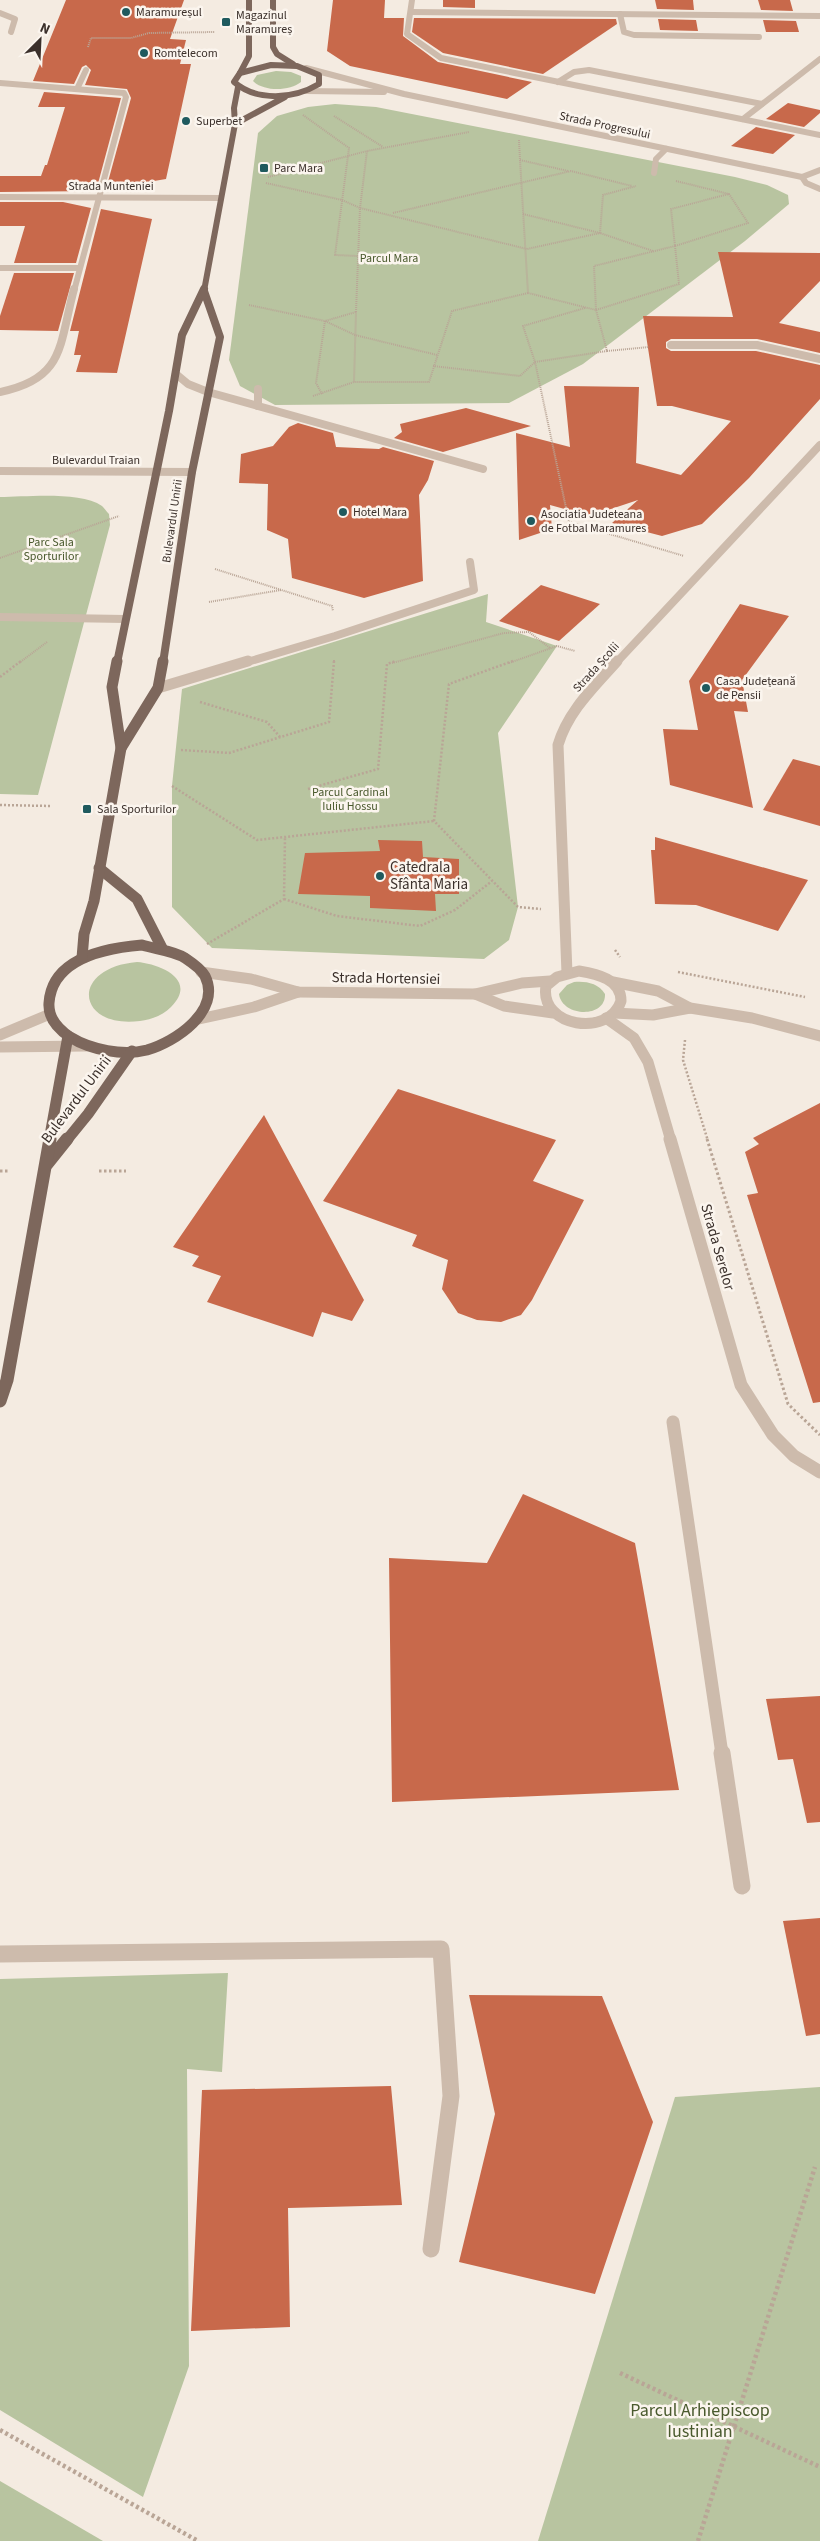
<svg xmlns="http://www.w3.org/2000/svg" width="820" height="2541" viewBox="0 0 820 2541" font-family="'Source Sans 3',sans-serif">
<rect width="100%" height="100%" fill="#f4ebe1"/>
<g fill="#b8c4a0">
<path d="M276,71L291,72L301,76V82C290,91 264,92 253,81L257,75Z"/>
<polygon points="335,104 376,107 735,177 767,185 788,195 789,204 745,241 583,364 509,403 275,405 240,386 229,360 258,133 277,116 308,107"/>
<path d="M0,497C26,497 80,491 102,506C104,508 107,512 109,514L110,525L38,795L0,794Z"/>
<polygon points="488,594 486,622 557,646 498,733 518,907 509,940 484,959 212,948 172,907 172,786 182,689"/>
<path d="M137,962C161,964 198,980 171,1007C163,1015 151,1020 140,1021C76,1029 69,968 137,962Z"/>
<path d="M574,982C586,981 598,983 605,994C606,1019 562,1017 559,994L567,985Z"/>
<polygon points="228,1973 222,2072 187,2069 189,2366 143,2497 0,2410 0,1979"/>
<polygon points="820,2087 820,2541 538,2541 675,2097"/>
<polygon points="0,2481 103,2541 0,2541"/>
</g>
<g fill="#c8694b">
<polygon points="66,0 184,0 170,39 186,40 180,64 191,64 166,179 106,189 131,98 127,89 85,85 91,70 86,65 82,67 74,84 33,81"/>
<polygon points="333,0 385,0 384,18 404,18 403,36 438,62 532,82 507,99 350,66 327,51"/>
<polygon points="443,0 475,0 475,8 443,7"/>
<polygon points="655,0 693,0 694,10 657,9"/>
<polygon points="758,0 790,0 793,11 761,10"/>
<polygon points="414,18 616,19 617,24 543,74 443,53 412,32"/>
<polygon points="658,19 696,20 698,31 660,30"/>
<polygon points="763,20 796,21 799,32 766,32"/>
<polygon points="44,92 121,98 96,191 0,192 0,176 41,176 45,165 47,165 65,107 38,107"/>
<polygon points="788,103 820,110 820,113 804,127 766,119"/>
<polygon points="756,127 795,135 773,154 731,146"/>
<polygon points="0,202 63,202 91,208 76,263 14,263 25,226 0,226"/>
<polygon points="101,209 152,219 117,373 76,372 81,355 74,355 79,331 70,331"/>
<polygon points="718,252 820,253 820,281 779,323 820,332 820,353 757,339 671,339 666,342 666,348 671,351 756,351 820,365 820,399 749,478 702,524 662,536 612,523 638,500 590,516 550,505 552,529 519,540 516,433 570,447 564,386 639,387 636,463 681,475 731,421 672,406 657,406 643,316 733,317"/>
<polygon points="14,273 74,273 58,331 0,330 0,316"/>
<polygon points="466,408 531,426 443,452 394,438 402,432 400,424"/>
<polygon points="298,423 333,433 336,447 379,449 383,447 434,461 428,480 419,495 423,581 364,598 292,578 288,539 267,530 268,484 239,483 241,454 273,446 289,427"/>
<polygon points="541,585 600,604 559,641 499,621"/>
<polygon points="740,604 789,616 742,680 748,712 734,711 753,808 670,785 663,729 698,730 689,681"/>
<polygon points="793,759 820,766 820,826 763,810"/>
<polygon points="655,837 808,880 778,931 696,905 655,904 651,850 655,850"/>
<polygon points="378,840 422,841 423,857 459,859 459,894 435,894 436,911 370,908 370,896 298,894 305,853 380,851"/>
<polygon points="398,1089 556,1140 533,1181 584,1200 532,1300 521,1315 501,1322 477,1320 458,1313 442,1289 448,1260 412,1246 417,1235 323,1201"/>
<polygon points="820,1103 820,1402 813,1403 747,1195 758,1193 745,1152 759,1144 753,1138"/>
<polygon points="264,1115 364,1300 352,1321 322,1312 313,1337 207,1302 221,1276 192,1266 199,1256 173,1247"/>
<polygon points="523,1494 635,1543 679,1790 392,1802 389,1558 487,1563"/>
<polygon points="820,1696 820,1822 807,1823 793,1759 778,1760 766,1699"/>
<polygon points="820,1918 820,2034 806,2036 783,1921"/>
<polygon points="469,1995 602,1996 653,2122 595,2294 459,2262 495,2114"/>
<polygon points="391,2086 402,2205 288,2208 290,2327 191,2331 202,2090"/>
</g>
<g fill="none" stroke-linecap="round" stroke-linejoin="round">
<g stroke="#b9a596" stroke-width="2" stroke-dasharray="1 1" stroke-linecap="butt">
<polyline points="88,47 91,38 131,38 149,33 215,32"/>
<polyline points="303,115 349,148 335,255 358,256"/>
<polyline points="334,116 383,147"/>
<polyline points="519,140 520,160 568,171"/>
<polyline points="268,177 367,151"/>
<polyline points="676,181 729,194"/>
<polyline points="266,183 342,200 360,208 527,249 600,233 603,195 636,186"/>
<polygon points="729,194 748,223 675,246 671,209"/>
<polyline points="393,213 571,171 632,186"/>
<polyline points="523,214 600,233 653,251"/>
<polygon points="675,246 679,284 596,310 594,266"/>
<polyline points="249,305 325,321 355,335 437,355"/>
<polyline points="585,308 523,326 535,362 569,522 684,556"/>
<polyline points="356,312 360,208 367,151 469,132"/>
<polyline points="607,351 649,347"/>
<polyline points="433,366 520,376 535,362 607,351 596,310 528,293 520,160"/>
<polyline points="322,394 316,383 325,321 356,312 354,382"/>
<polyline points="313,396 354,382 429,382 452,311 528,293"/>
<polyline points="0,558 119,516"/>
<polyline points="215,569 332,606 333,611"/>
<polyline points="209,602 281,590"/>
<polyline points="19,663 47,642"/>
<polyline points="334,663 334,660"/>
<polyline points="392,663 504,633 529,632 550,648"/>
<polyline points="509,663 557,646 575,651"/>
</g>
<g stroke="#b9a596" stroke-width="2.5" stroke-dasharray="2 2" stroke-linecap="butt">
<polyline points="513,661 449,684 434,821 518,907 541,909"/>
<polyline points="0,677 21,661"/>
<polyline points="200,702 267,722 280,737"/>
<polyline points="181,750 229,753 329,722 334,661"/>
<polyline points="172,786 257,840 434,821"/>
<polyline points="308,789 378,769 387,664 396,661"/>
<polyline points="0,805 51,806"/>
<polyline points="284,899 337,916 420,926 455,910 492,881"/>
<polyline points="207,944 284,899 285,837"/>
<polyline points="615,950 620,957"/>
<polyline points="678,972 805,997"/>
<polyline points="685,1040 683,1060 708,1141"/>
</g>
<g stroke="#b9a596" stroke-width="3" stroke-dasharray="2.5 2.5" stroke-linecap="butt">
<polyline points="707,1139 788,1404 820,1435"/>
<polyline points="0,1171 8,1171"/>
<polyline points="99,1171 126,1171"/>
</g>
<g stroke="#b9a596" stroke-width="4.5" stroke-dasharray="3 3" stroke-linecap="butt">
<polyline points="620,2373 820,2467"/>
<polyline points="0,2430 198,2541"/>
<polyline points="698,2541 815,2167"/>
</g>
<g stroke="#cdbbac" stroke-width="6">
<polyline points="412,0 407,34 441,58 820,135"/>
<polyline points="411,12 820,16"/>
<polyline points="0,13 15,19 11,32"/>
<polyline points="620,14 624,32 634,35 759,37"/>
<polyline points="306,68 404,94 802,177"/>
<polyline points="558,82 574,72 589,70 762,104"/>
<polyline points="0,83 124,93 126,97 74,291"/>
<polyline points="77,89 86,70"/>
<polyline points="306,91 384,92"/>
<polyline points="743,119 820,59"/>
<polyline points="820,170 802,177 806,183 820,189"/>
<polyline points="654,173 656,159 666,149"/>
<polyline points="0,197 221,198"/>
<polyline points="0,268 79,268"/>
</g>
<g stroke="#cdbbac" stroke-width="8">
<polyline points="671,345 757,345 820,359"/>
<polyline points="176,374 188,384 208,392 483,469"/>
<polyline points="258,389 258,406"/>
<path d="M0,392C65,379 59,345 74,289"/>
<polyline points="0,471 192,472"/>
<polyline points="0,617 125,619"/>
<polyline points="244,663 335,636 474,590 470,562"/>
<polyline points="616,663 820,445"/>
</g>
<g stroke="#cdbbac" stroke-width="11">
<polyline points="158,688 248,661"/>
<path d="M579,971C597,974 621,979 621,1001C609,1038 539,1027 546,986L557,977Z"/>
<polyline points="201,972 251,979 298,992 475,994 522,983 550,981"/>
<path d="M567,973L558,745C568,711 594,687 617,661"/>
<polyline points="613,982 658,991 690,1008 752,1018 820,1036"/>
<polyline points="475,994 504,1006 553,1013"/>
<polyline points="614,1013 653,1015 690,1008"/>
<polyline points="606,1018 634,1038 648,1062 671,1141"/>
<polyline points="199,1019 254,1007 298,992"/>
<polyline points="0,1035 50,1014"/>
<polyline points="0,1047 86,1046"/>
</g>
<g stroke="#cdbbac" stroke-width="13">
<polyline points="670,1139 741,1385 773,1435 794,1456 820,1472"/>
<polyline points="673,1422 722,1754"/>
</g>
<g stroke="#cdbbac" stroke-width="17">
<polyline points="722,1753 742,1886"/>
<polyline points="0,1954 441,1949 451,2096 431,2249"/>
</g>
<g stroke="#7d675c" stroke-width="6">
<polyline points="273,0 273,47 277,54 293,64"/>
<path d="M271,65L297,66L319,75V84C294,99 257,102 234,82L240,73Z"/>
<polyline points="240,73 249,56 249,0"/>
<polyline points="235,124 285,97"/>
<polyline points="204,291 235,124 234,108 238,87"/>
</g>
<g stroke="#7d675c" stroke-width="8">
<polyline points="117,663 169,411 182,335 204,289"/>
<polyline points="163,663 192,472 220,337 204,291"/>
</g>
<g stroke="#7d675c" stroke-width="11">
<polyline points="121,748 158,688 163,661"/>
<polyline points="99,868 137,899 162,948"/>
<path d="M142,945C155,949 175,951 185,958C191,962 202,970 205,976C222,1011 175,1042 147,1050C123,1056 91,1050 70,1037C58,1029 48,1018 49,1003C52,958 105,948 142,945Z"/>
<polyline points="82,958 84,934 94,901 121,748 112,687 117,661"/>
<polyline points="49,1141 68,1036"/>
<polyline points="66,1141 88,1114 132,1051"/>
</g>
<g stroke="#7d675c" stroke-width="13">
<polyline points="47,1164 67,1139"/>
<polyline points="0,1401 7,1380 50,1139"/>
</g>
</g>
<g fill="#1f5a5e" stroke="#fbf5ee" stroke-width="2">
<circle cx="126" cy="12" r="5"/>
<rect x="221" y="17" width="10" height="10" rx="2.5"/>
<circle cx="144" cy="53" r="5"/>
<circle cx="186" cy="121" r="5"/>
<rect x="259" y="163" width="10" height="10" rx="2.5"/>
<circle cx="343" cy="512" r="5"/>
<circle cx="531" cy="521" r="5"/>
<circle cx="706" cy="688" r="5"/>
<rect x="82" y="804" width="10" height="10" rx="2.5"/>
<circle cx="380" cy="876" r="5"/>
</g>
<g text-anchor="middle" stroke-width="5" stroke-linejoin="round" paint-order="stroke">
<g font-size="12" fill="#3b302b" stroke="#fbf5ee" text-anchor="start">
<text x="136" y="16">Maramureșul</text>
<text x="236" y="19">Magazinul<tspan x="236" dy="14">Maramureș</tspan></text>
<text x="154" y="57">Romtelecom</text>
<text x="196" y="125">Superbet</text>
<text x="274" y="172">Parc Mara</text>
<text x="353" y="516">Hotel Mara</text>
<text x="541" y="518">Asociatia Judeteana<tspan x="541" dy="14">de Fotbal Maramures</tspan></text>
<text x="716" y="685">Casa Județeană<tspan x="716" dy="14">de Pensii</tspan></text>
<text x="97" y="813">Sala Sporturilor</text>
</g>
<g font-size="12" fill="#3b302b" stroke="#fbf5ee">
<text transform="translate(605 125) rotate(12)" y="4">Strada Progresului</text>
<text x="111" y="190">Strada Munteniei</text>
<text x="96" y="464">Bulevardul Traian</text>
<text transform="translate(172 521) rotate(-82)" y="4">Bulevardul Unirii</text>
<text transform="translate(596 667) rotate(-48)" y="4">Strada Școlii</text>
</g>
<g font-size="12" fill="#4a5a2e" stroke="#fbf5ee">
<text x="389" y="262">Parcul Mara</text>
<text x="51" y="546">Parc Sala<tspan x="51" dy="14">Sporturilor</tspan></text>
<text x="350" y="796">Parcul Cardinal<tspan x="350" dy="14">Iuliu Hossu</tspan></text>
</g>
<g font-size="15" fill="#3b302b" stroke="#fbf5ee" text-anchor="start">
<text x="390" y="872">Catedrala<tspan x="390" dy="17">Sfânta Maria</tspan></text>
</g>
<g font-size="15" fill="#3b302b" stroke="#fbf5ee">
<text transform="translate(386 978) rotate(1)" y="5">Strada Hortensiei</text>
<text transform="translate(76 1099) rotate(-53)" y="5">Bulevardul Unirii</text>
<text transform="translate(718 1247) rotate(74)" y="5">Strada Serelor</text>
</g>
<g font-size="18" fill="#4a5a2e" stroke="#fbf5ee">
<text x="700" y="2416">Parcul Arhiepiscop<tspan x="700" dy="21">Iustinian</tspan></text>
</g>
</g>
<g transform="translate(40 40) rotate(24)" stroke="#fbf5ee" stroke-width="4" paint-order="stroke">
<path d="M0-4L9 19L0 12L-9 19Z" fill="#3b302b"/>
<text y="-8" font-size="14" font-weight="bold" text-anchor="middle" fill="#3b302b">N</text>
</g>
</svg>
